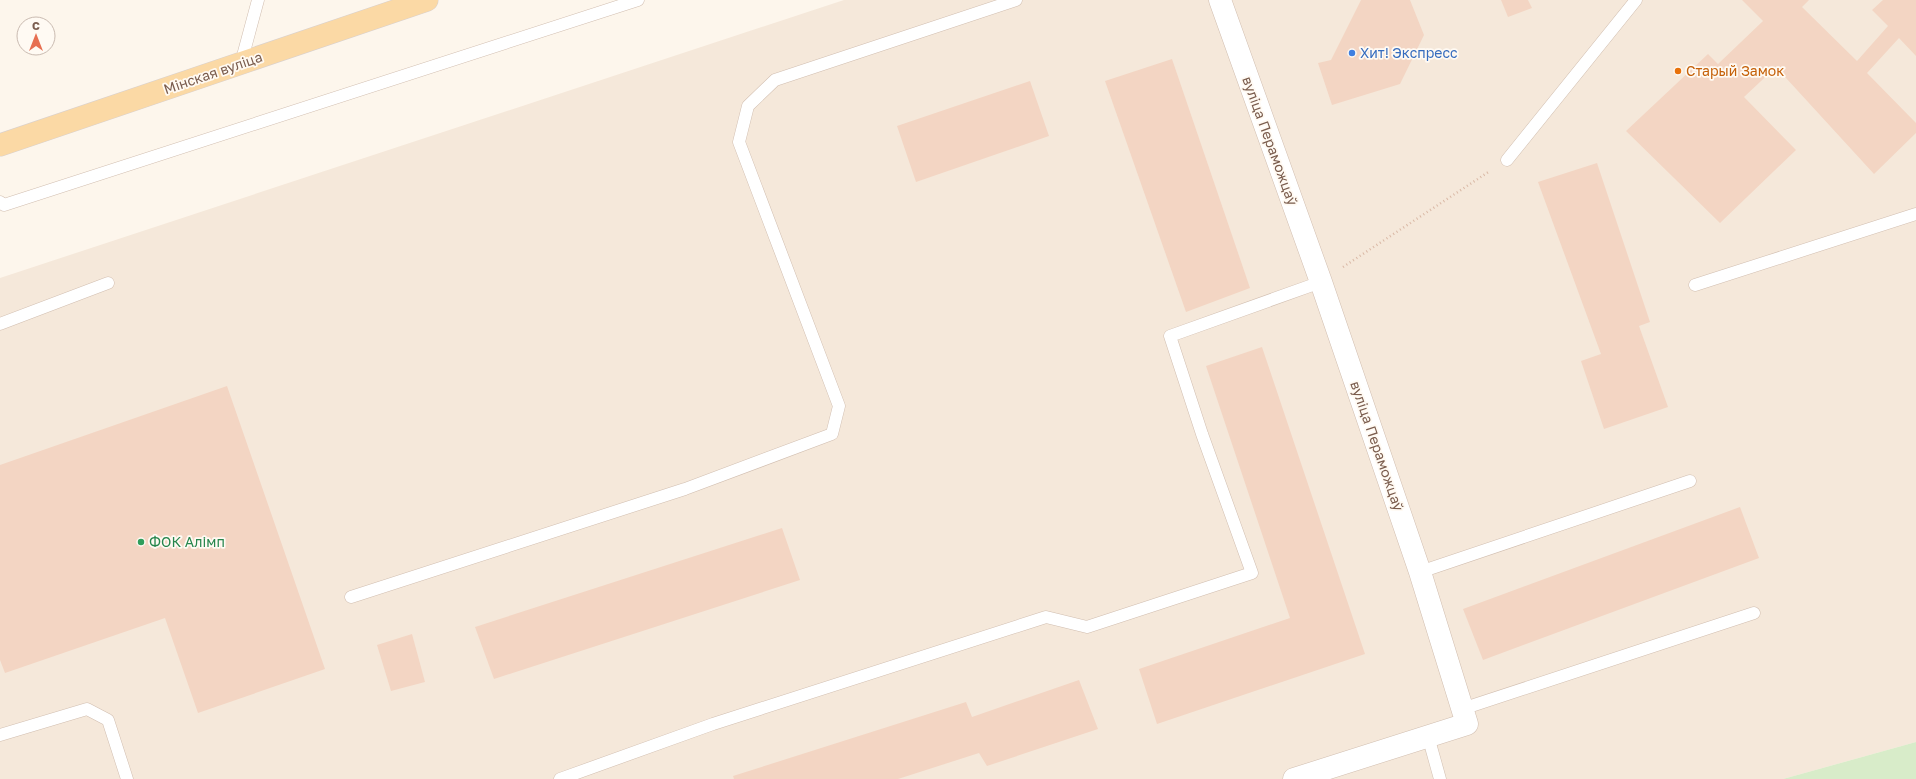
<svg xmlns="http://www.w3.org/2000/svg" width="1916" height="779" viewBox="0 0 1916 779" font-family="'Golos Text',sans-serif">
<rect width="100%" height="100%" fill="#fdf6ec"/>
<polygon fill="#f5e8da" points="844,0 1916,0 1916,742 1783,779 0,779 0,278"/>
<polygon fill="#d8ecc9" points="1916,742 1916,779 1783,779"/>
<g fill="#f3d5c3">
<polygon points="1361,0 1410,0 1424,35 1400,84 1332,105 1318,63 1331,60"/>
<polygon points="1501,0 1528,0 1532,8 1508,17"/>
<polygon points="1742,0 1809,0 1802,7 1857,61 1888,26 1872,10 1883,0 1916,0 1916,56 1899,38 1867,73 1916,123 1916,133 1874,174 1776,67 1744,97 1796,150 1720,223 1626,131 1708,54 1718,64 1763,21"/>
<polygon points="1172,59 1250,288 1186,312 1105,81"/>
<polygon points="1030,81 1049,136 916,182 897,126"/>
<polygon points="1597,163 1650,322 1639,326 1668,407 1604,429 1581,361 1601,354 1538,182"/>
<polygon points="1262,347 1365,654 1157,724 1139,669 1290,618 1206,366"/>
<polygon points="227,386 325,669 198,713 165,618 5,673 0,660 0,465"/>
<polygon points="1740,507 1759,558 1483,660 1463,609"/>
<polygon points="782,528 800,580 494,679 475,627"/>
<polygon points="412,634 425,682 391,691 377,645"/>
<polygon points="1079,680 1098,729 987,766 979,753 898,779 734,779 733,776 966,702 972,717"/>
</g>
<g fill="none" stroke-linecap="round" stroke-linejoin="round">
<defs>
<g id="service">
<polyline points="241,63 258,0"/>
<polyline points="1507,160 1636,0"/>
<polyline points="0,202 4,205 638,0"/>
<polyline points="1695,285 1916,214"/>
<polyline points="0,324 108,283"/>
<polyline points="1420,572 1690,481"/>
<polyline points="351,597 685,489 832,434 839,406 739,142 748,106 775,80 1016,0"/>
<polyline points="1462,709 1754,613"/>
<polyline points="0,735 87,709 108,720 127,779"/>
<polyline points="1428,736 1440,779"/>
<polyline points="560,779 713,724 1046,617 1087,627 1252,573 1202,434 1170,336 1321,282"/>
</g>
<polyline id="minor" points="1220,0 1321,282 1420,572 1467,724 1294,779"/>
<polyline id="primary" points="0,145 427,0"/>
</defs>
<use href="#service" stroke="#d1beb0" stroke-width="13"/>
<use href="#minor" stroke="#d1beb0" stroke-width="23"/>
<use href="#primary" stroke="#dad1cd" stroke-width="23"/>
<polyline stroke="#d9b8a5" stroke-width="2.5" stroke-dasharray="1 3" stroke-linecap="butt" points="1343,267 1490,171"/>
<use href="#service" stroke="#fff" stroke-width="12"/>
<use href="#minor" stroke="#fff" stroke-width="22"/>
<use href="#primary" stroke="#fbd9a5" stroke-width="22"/>
</g>
<circle fill="#3f7fe0" stroke="#fffaf3" stroke-width="1.5" cx="1352" cy="53" r="4"/>
<circle fill="#e8710a" stroke="#fffaf3" stroke-width="1.5" cx="1678" cy="71" r="4"/>
<circle fill="#2e9e5b" stroke="#fffaf3" stroke-width="1.5" cx="141" cy="542" r="4"/>
<g text-anchor="middle" stroke-width="3.5" stroke-linejoin="round" paint-order="stroke">
<g font-size="14" fill="#366cbe" stroke="#fffaf3" text-anchor="start">
<text x="1360" y="58">Хит! Экспресс</text>
</g>
<g font-size="14" fill="#c56008" stroke="#fffaf3" text-anchor="start">
<text x="1686" y="76">Старый Замок</text>
</g>
<g font-size="14" fill="#7a5c4d" stroke="#fffaf3">
<text transform="translate(213 73) rotate(-19)" y="5">Мінская вуліца</text>
<text transform="translate(1270 141) rotate(70)" y="5">вуліца Пераможцаў</text>
<text transform="translate(1377 446) rotate(71)" y="5">вуліца Пераможцаў</text>
</g>
<g font-size="14" fill="#27864d" stroke="#fffaf3" text-anchor="start">
<text x="149" y="547">ФОК Алімп</text>
</g>
</g>
<g transform="translate(36 36)"><circle r="19" fill="#fffaf3" stroke="#cabbb1"/>
<path d="M0-3L7 15L0 10L-7 15Z" fill="#e76f51"/>
<text y="-6" font-size="11" font-weight="bold" text-anchor="middle" fill="#7a5c4d">С</text>
</g>
</svg>
